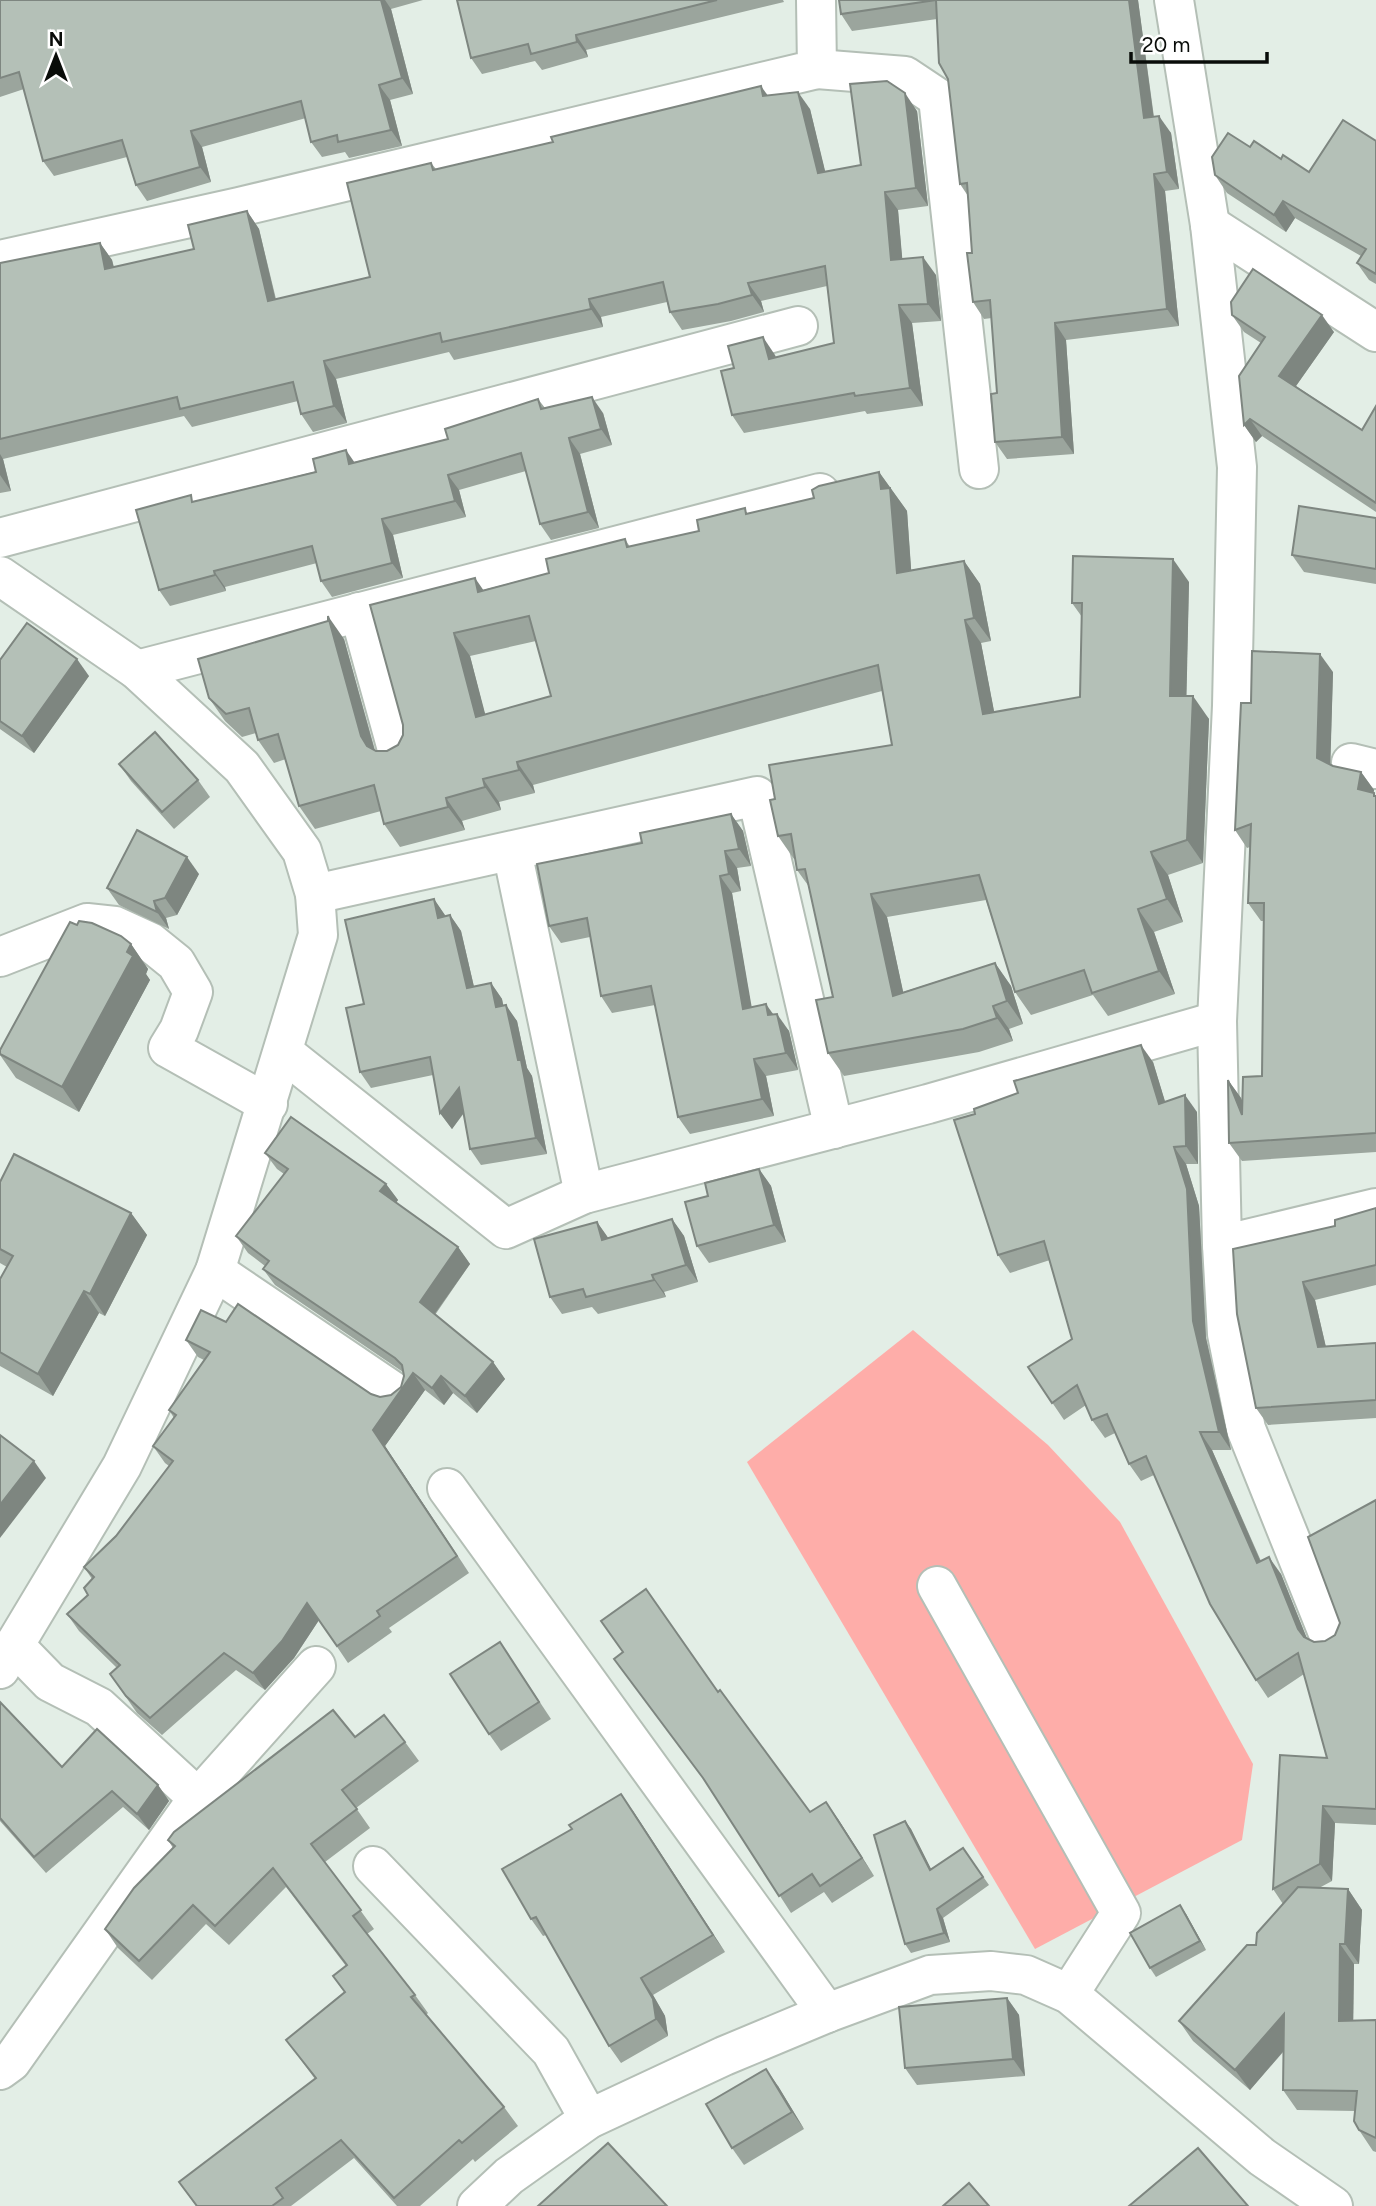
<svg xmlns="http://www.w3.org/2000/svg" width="1376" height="2206" viewBox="0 0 1376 2206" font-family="Figtree,sans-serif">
<rect width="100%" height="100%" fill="#e3eee6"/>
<polygon fill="#feada9" points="913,1330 1048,1445 1120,1522 1253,1764 1242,1840 1035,1949 747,1462"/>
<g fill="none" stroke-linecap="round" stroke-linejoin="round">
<defs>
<g id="minor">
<polyline points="1174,0 1210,225 1237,467 1232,706 1217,1021 1222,1245 1376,1208"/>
<polyline points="817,69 905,76 938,98 979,469"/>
<polyline points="1210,225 1376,332"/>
<polyline points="0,260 239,207 817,69 816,0"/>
<polyline points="0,538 798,326"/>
<polyline points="0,576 137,670 242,767 302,851 315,894 318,935 215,1271 122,1466 0,1669"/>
<polyline points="359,612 398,753"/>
<polyline points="137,670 820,493"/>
<polyline points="1351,763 1376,769"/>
<polyline points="512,851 584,1194"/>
<polyline points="315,894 757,796 834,1129"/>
<polyline points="0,957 87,923 115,926 150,942 176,963 193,992 179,1030 168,1048 268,1104"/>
<polyline points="283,1052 506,1229 584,1194 928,1104 1217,1021"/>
<polyline points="1222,1245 1227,1334 1246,1429 1330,1638"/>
<polyline points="215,1271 394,1392"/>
<polyline points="447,1488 827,2013"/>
<polyline points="937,1586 1121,1913 1069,1994"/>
<polyline points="14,1645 50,1682 99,1707 198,1798"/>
<polyline points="373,1866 551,2051 589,2119"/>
<polyline points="0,2070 11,2062 198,1798 316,1666"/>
<polyline points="477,2206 509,2176 589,2119 724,2056 827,2013 930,1975 991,1971 1026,1975 1069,1994 1262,2157 1333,2206"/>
</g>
</defs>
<use href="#minor" stroke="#b4bfb6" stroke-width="42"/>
<use href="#minor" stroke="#fff" stroke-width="38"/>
</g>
<g fill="#9ba59d" fill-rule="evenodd">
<polygon points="0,0 423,0 391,9 413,94 390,100 402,146 349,158 345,152 322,157 311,142 306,118 202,147 211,182 147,201 136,185 127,157 54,176 43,161 24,89 0,97"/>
<polygon points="457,0 783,0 784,2 586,50 588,57 542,70 535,61 482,74 471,58"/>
<polygon points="839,0 1138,0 1154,117 1171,133 1179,189 1165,191 1179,326 1066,340 1074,454 1007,459 995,442 997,393 992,318 984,319 973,302 972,253 968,196 960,184 948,79 937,19 852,31 841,14"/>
<polygon points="768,96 810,109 825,172 861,165 917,111 928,206 898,210 902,259 936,275 941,321 912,323 923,406 867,414 865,411 744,433 732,415 734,368 775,355 776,358 834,343 827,286 761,301 764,312 731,321 682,330 670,312 667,302 601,317 603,327 454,360 449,352 336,379 347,423 313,432 301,414 298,401 192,427 184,416 3,459 11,491 0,493 0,263 100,243 112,260 114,267 194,249 247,211 259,229 276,299 370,277 431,163 436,169"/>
<polygon points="1376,141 1376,284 1369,280 1357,263 1361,256 1295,218 1286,232 1227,193 1215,175 1250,147 1281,159 1309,172"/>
<polygon points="1232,315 1334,332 1296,386 1362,430 1376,406 1376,512 1262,436 1256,442 1244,425 1261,343 1244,332"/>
<polygon points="538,399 545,408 603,413 612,445 580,454 599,528 551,540 540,524 526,471 459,490 466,517 393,535 403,578 332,597 321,581 317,563 225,587 226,591 170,606 159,590 195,501 448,439"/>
<path d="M879,472L907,511L911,570L964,561L980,584L991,641L981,643L994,712L1080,697L1082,617L1072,603L1189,582L1186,696L1209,719L1203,863L1168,875L1183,922L1154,932L1175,994L1108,1016L1093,995L1031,1015L1015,992L986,900L887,917L903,992L995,963L1011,986L1023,1024L1009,1029L1013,1041L979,1052L844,1076L828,1053L833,997L810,888L797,870L795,859H794L778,836L775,799L892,745L882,691L533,785L535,793L499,802L501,810L462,821L465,830L400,847L384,824L381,811L315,829L299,806L286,759L274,763L258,740L256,733L242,737L225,721L209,698L344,639L375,750L387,751L398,745L403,735V725L370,605L483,590L549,573L625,539L630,547L699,531L749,513L814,498ZM536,641L551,696L485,715L470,656Z"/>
<polygon points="1376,518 1376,584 1304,572 1292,555"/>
<polygon points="0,660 89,676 34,753 0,729"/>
<polygon points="1333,672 1330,765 1333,766 1361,772 1374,790 1373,793 1376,796 1376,1152 1242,1161 1229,1143 1228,1080 1241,1098 1243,1103 1262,1076 1263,921 1261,921 1248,903 1250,847 1247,848 1235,830 1251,703"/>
<polygon points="119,764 198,780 210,797 174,829 131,781"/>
<polygon points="731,814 743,831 751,866 737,868 741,891 732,893 751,1007 773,1014 789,1031 798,1070 766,1076 774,1116 690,1134 678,1117 655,1005 612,1013 601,996 590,937 561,943 549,926 642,843"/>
<polygon points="199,874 177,915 166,918 169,929 119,905 107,888"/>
<polygon points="434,899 445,916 450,915 461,931 474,987 491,983 502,999 503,1006 517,1021 527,1068 532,1076 547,1154 481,1165 470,1149 464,1113 452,1129 440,1113 433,1075 371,1088 360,1072 364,1004"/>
<polygon points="77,925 131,944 148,969 146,974 150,980 79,1112 16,1078 0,1055 0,1050"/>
<polygon points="1153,1062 1165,1102 1197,1112 1198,1164 1186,1164 1199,1206 1206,1338 1231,1450 1212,1450 1261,1561 1281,1574 1307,1639 1314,1642 1325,1641 1335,1635 1340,1623 1376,1500 1376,1825 1335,1823 1332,1881 1319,1888 1348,1889 1362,1910 1359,1964 1354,1964 1353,2021 1376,2020 1376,2152 1373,2151 1359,2130 1355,2111 1297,2110 1283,2090 1284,2051 1250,2090 1193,2041 1179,2021 1256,1945 1283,1904 1273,1889 1327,1758 1304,1674 1268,1698 1256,1680 1154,1475 1141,1481 1129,1464 1115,1433 1105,1438 1092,1420 1086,1405 1064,1420 1028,1367 1072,1339 1050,1260 1010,1273 998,1255 975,1114 1018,1093"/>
<polygon points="265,1153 386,1184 398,1200 396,1203 458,1247 470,1264 435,1315 493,1362 505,1379 477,1413 453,1393 444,1405 425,1390 385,1446 469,1573 389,1628 392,1632 348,1663 319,1620 294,1658 265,1690 236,1670 162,1735 137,1713 110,1674 117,1668 79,1631 67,1614 88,1595 92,1579 84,1567 116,1536 169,1466 165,1463 153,1446 174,1418 169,1410 204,1360 198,1357 186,1340 380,1397 391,1395 401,1387 404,1376 403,1372 275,1285 263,1269 265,1266 248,1253 236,1236 284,1174 277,1169"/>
<polygon points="759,1169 771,1186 786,1242 709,1263 697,1246 708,1196"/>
<polygon points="0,1182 131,1213 147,1235 105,1316 99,1313 53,1396 0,1366 0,1279 7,1267 0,1263"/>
<polygon points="1376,1208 1376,1285 1315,1300 1326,1347 1376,1343 1376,1418 1268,1425 1256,1408 1237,1314 1335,1226"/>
<polygon points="672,1219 684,1236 698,1282 664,1292 666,1297 598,1314 592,1307 562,1314 550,1297 597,1222 608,1238"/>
<polygon points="500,1642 551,1719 501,1751 489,1734"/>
<polygon points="614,1659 718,1692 810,1812 838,1819 874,1876 832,1903 824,1892 791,1913 709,1786"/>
<polygon points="0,1702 62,1767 158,1785 169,1801 149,1830 123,1807 46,1873 0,1821"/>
<polygon points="355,1737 405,1742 419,1761 356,1808 370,1828 325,1862 374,1929 367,1934 415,1995 428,2013 426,2015 504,2107 518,2126 475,2162 473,2159 420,2206 397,2206 354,2158 291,2206 196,2206 179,2182 315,2079 286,2040 344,1992 333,1976 346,1966 286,1887 229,1945 206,1924 152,1980 118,1948 105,1929 173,1848 168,1840"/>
<polygon points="633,1811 725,1952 653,1995 665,2016 668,2036 621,2063 609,2046 546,1935 543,1936 531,1919"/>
<polygon points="905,1821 911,1829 931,1869 963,1848 989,1885 943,1918 950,1942 911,1953 905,1944"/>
<polygon points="1186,1914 1206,1950 1156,1977 1150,1968"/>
<polygon points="1007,1998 1019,2015 1025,2076 917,2085 905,2068"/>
<polygon points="778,2086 804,2129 744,2165 732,2148"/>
</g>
<g fill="#7e8680">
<polygon points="381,0 385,0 391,9 413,94 402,78"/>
<polygon points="1129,0 1138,0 1156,135 1144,118"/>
<polygon points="576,35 586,50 588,57 577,42"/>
<polygon points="379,85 390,100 402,146 391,130"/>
<polygon points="761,86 774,104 763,96"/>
<polygon points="798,92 810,109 830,191 818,173"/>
<polygon points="905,93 917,111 928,206 916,188"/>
<polygon points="1159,116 1171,133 1179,189 1167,172"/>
<polygon points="191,131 202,147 211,182 200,167"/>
<polygon points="1154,174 1165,191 1179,326 1167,309"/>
<polygon points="885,192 898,210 904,278 891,260"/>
<polygon points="1283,201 1295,218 1286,232 1274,215"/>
<polygon points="247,211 259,229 280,319 268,301"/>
<polygon points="100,243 112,260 118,287 105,269"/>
<polygon points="923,257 936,275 941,321 928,304"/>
<polygon points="748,283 761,301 764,312 752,295"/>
<polygon points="589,299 601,317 603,327 591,309"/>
<polygon points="899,305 912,323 923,406 910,388"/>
<polygon points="1322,315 1334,332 1291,393 1279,376"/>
<polygon points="1055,323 1066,340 1074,454 1062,437"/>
<polygon points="763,337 775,355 781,377 769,359"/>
<polygon points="324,361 336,379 347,423 334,406"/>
<polygon points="592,397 603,413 612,445 601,429"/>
<polygon points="1250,419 1262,436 1256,442 1244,425"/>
<polygon points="569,438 580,454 599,528 588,512"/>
<polygon points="346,450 357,466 349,464"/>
<polygon points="0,454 3,459 11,491 0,475"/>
<polygon points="879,472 907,511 913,596 897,573 881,489"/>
<polygon points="448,475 459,490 466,517 455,501"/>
<polygon points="382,519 393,535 403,578 392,563"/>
<polygon points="1173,559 1189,582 1186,719 1170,696"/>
<polygon points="964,561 980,584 991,641 974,618"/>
<polygon points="214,571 225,587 226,591 215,575"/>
<polygon points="475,578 491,601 478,592"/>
<polygon points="328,616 344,639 377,759 383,769 361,736"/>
<polygon points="965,620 981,643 999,737 983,714"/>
<polygon points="454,633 470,656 492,740 476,717"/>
<polygon points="1320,654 1333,672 1330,776 1317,758"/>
<polygon points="77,659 89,676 34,753 22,736"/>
<polygon points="1193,696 1209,719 1203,863 1187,840"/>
<polygon points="517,762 533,785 535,793 519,770"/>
<polygon points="1361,772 1374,790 1371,807 1358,789"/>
<polygon points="483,779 499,802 501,810 485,787"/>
<polygon points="446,798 462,821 465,830 448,807"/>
<polygon points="731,814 743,831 751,866 739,849"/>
<polygon points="725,851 737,868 741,891 729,874"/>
<polygon points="1151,852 1168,875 1183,922 1167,899"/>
<polygon points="187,857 199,874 177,915 165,898"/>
<polygon points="720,876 732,893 755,1026 743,1009"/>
<polygon points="871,894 887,917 909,1019 893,996"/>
<polygon points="434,899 445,915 449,934 438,918"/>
<polygon points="154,901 166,918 169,929 157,912"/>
<polygon points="1138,909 1154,932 1175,994 1159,971"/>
<polygon points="450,915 461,931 478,1004 467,988"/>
<polygon points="131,944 148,969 146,974 150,980 79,1112 62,1087"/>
<polygon points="995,963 1011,986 1023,1024 1007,1001"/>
<polygon points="491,983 502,999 507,1023 496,1007"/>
<polygon points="766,1004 778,1021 768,1015"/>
<polygon points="506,1005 517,1021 527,1068 532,1076 547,1154 536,1138"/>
<polygon points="993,1006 1009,1029 1013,1041 997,1018"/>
<polygon points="777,1014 789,1031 798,1070 786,1053"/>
<polygon points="1141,1045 1153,1062 1171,1121 1159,1104"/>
<polygon points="754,1059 766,1076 774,1116 762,1099"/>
<polygon points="1228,1080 1241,1098 1255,1133 1242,1115"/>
<polygon points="459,1088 470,1104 452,1129 440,1113"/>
<polygon points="1185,1095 1197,1112 1198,1164 1186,1146"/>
<polygon points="1174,1147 1186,1164 1199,1206 1206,1338 1231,1450 1219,1432 1193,1321"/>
<polygon points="759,1169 771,1186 786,1242 774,1225"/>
<polygon points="386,1184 398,1200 392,1208 380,1191"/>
<polygon points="131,1213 147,1235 105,1316 90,1294"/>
<polygon points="672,1219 684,1236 698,1282 686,1265"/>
<polygon points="597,1222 609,1239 602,1240"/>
<polygon points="458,1247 470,1264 431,1319 420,1302"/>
<polygon points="652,1275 664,1292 666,1297 654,1280"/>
<polygon points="1303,1282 1315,1300 1330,1365 1318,1347"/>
<polygon points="84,1291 99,1313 53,1396 38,1374"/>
<polygon points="493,1362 505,1379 477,1413 465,1396"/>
<polygon points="413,1373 425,1390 385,1446 469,1573 373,1430"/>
<polygon points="441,1376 453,1393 444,1405 432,1388"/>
<polygon points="1200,1432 1212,1450 1269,1581 1257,1563"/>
<polygon points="34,1461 46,1478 0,1538 0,1505"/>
<polygon points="1269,1557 1281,1574 1310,1646 1298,1629"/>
<polygon points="307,1603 319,1620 294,1658 265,1690 253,1673"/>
<polygon points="158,1785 169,1801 149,1830 137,1814"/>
<polygon points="621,1794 633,1811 725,1952 713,1935"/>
<polygon points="826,1802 838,1819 874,1876 862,1858"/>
<polygon points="1323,1806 1335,1823 1332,1881 1320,1864"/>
<polygon points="905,1821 911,1829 936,1879 930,1870"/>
<polygon points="1348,1889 1362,1910 1359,1964 1345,1944"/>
<polygon points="1180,1905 1186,1914 1206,1950 1200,1941"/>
<polygon points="937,1909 943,1918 950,1942 944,1933"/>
<polygon points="1340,1944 1354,1964 1353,2041 1339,2021"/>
<polygon points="641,1978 653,1995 665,2016 668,2036 656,2019"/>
<polygon points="1007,1998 1019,2015 1025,2076 1013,2059"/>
<polygon points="1284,2014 1298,2034 1250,2090 1235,2070"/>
<polygon points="766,2069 778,2086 804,2129 792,2112"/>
</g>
<g fill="#b4c0b7" stroke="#7e8680" stroke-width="2" fill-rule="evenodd">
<polygon points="0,0 381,0 402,78 379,85 391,130 338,142 337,135 311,142 301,101 191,131 200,167 136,185 122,140 43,161 19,72 0,78"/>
<polygon points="457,0 717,0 576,35 577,42 531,54 528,44 471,58"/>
<polygon points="839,0 1129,0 1144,118 1159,116 1167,172 1154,174 1167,309 1055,323 1062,437 995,442 991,394 997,393 990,300 973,302 967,253 972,253 967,183 960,184 948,79 939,63 936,0 841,14"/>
<polygon points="887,81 905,93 916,188 885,192 891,260 923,257 928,304 899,305 910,388 855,396 854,393 732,415 721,371 734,368 728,346 763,337 769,359 834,343 825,266 748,283 752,295 718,304 670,312 663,282 589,299 591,309 442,342 440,333 324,361 334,406 301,414 293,382 180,409 177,397 0,439 0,263 100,243 105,269 194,249 188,225 247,211 268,301 370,277 347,183 431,163 433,170 553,142 551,137 761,86 763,96 798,92 818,173 861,165 850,84"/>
<polygon points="1343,120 1376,141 1376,274 1357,263 1366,249 1283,201 1274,215 1215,175 1212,157 1228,133 1250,147 1254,141 1281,159 1283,155 1309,172"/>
<polygon points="1253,269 1322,315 1279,376 1362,430 1376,406 1376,503 1250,419 1244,425 1239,376 1265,337 1232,315 1231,302"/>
<polygon points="592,397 601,429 569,438 588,512 540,524 521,453 448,475 455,501 382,519 392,563 321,581 312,546 214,571 215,575 159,590 136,510 191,495 192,502 316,472 313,459 346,450 349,464 448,439 445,429 538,399 541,409"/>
<path d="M879,472L881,489L890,488L897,573L964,561L974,618L965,620L983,714L1080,697L1082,603H1072L1073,556L1173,559L1170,696H1193L1187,840L1151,852L1167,899L1138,909L1159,971L1092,993L1084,970L1015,992L979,875L871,894L893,996L995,963L1007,1001L993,1006L997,1018L963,1029L828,1053L816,1000L833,997L805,869L797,870L791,834L778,836L770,800L775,799L769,765L892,745L878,665L517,762L519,770L483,779L485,787L446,798L448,807L384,824L374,785L299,806L278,734L258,740L249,708L226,714L209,698L198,659L328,621V616L361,736L367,746L376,751H387L398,745L403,735V725L370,605L475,578L478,592L549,573L546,559L625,539L627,547L699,531L697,520L745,508L746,514L814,498L812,490L819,486ZM529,616L551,696L476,717L454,633Z"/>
<polygon points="1299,506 1376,518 1376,569 1292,555"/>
<polygon points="27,623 77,659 22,736 0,721 0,660"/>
<polygon points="1252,651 1320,654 1317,758 1333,766 1361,772 1358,789 1374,793 1374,796 1376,796 1376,1133 1229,1143 1228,1080 1242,1115 1243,1077 1262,1076 1264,903 1248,903 1251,824 1235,830 1241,703 1251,703"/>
<polygon points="155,732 198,780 162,812 119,764"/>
<polygon points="731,814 739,849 725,851 729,874 720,876 743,1009 766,1004 768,1015 777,1014 786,1053 754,1059 762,1099 678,1117 651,986 601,996 587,918 549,926 537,864 642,843 640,833"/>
<polygon points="137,830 187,857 165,898 154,901 157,912 107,888"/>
<polygon points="434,899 438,918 450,915 467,988 491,983 496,1007 506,1005 518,1060 521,1060 536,1138 470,1149 459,1088 440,1113 430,1057 360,1072 346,1008 364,1004 345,920"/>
<polygon points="79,921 92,923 121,936 131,944 127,952 133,956 62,1087 0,1054 0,1050 70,922 77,925"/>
<polygon points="1141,1045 1159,1104 1185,1095 1186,1146 1174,1147 1187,1189 1193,1321 1219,1432 1200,1432 1257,1563 1269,1557 1298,1629 1304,1637 1314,1642 1325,1641 1335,1635 1340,1623 1308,1537 1376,1500 1376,1809 1323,1806 1320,1864 1273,1889 1280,1755 1327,1758 1298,1653 1256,1680 1210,1604 1146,1456 1129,1464 1107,1414 1092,1420 1077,1385 1052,1403 1028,1367 1072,1339 1044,1241 998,1255 954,1120 975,1114 974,1109 1018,1093 1014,1081"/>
<polygon points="291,1117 386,1184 380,1191 458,1247 420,1302 493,1362 465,1396 441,1376 432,1388 413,1373 373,1430 457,1556 377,1611 380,1616 337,1646 307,1603 282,1641 253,1673 224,1653 150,1718 126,1696 110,1674 120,1665 67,1614 88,1595 84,1588 94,1577 84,1567 116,1536 173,1461 153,1446 176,1415 169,1410 210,1352 186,1340 201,1310 226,1322 238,1304 371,1394 380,1397 391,1395 401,1387 404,1376 402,1365 395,1358 263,1269 269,1261 236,1236 288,1169 265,1153"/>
<polygon points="14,1154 131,1213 90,1294 84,1291 38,1374 0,1352 0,1279 13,1256 0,1249 0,1182"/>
<polygon points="759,1169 774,1225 697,1246 685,1202 708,1196 705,1183"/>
<polygon points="1376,1208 1376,1265 1303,1282 1318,1347 1376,1343 1376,1400 1256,1408 1237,1314 1233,1249 1335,1226 1335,1220"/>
<polygon points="672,1219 686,1265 652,1275 654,1280 586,1297 583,1289 550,1297 534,1239 597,1222 602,1240"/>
<polygon points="0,1435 34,1461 0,1505"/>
<polygon points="646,1589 718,1692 720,1690 810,1812 826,1802 862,1858 820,1886 812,1874 779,1896 703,1778 614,1659 623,1652 601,1621"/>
<polygon points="500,1642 539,1702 489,1734 450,1674"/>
<polygon points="0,1702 62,1767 97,1729 158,1785 137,1814 112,1791 34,1857 0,1818"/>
<polygon points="333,1710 355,1737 384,1715 405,1742 342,1790 357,1809 311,1844 361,1910 353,1916 415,1995 411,1997 504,2107 462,2143 459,2140 394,2198 341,2140 276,2188 283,2198 272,2206 197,2206 179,2182 316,2078 286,2040 345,1992 333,1976 347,1965 273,1868 215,1926 193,1905 139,1961 105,1929 134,1888 175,1846 168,1840 174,1832"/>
<polygon points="621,1794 713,1935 641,1978 653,1999 656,2019 609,2046 536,1917 531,1919 502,1869 572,1829 569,1825"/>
<polygon points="905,1821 930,1870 963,1848 983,1877 937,1909 944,1933 905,1944 874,1835"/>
<polygon points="1298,1887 1348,1889 1345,1944 1340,1944 1339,2021 1376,2020 1376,2138 1359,2130 1354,2121 1357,2091 1283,2090 1284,2014 1235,2070 1179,2021 1247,1945 1256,1945 1257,1933"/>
<polygon points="1180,1905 1200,1941 1150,1968 1130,1933"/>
<polygon points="1007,1998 1013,2059 905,2068 899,2007"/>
<polygon points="766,2069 792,2112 732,2148 706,2104"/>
<polygon points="608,2143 667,2206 538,2206"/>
<polygon points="1198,2148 1248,2206 1129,2206"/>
<polygon points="969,2183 989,2206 943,2206"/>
</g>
<g transform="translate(56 56)" stroke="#ffffff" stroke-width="5" paint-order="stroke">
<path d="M0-5L12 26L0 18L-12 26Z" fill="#090c09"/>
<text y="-10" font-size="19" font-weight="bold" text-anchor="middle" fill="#090c09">N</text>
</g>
<path d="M1131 52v10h136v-10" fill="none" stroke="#090c09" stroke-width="3.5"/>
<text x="1142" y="52" font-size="21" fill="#090c09" stroke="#ffffff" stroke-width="5" paint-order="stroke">20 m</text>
</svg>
